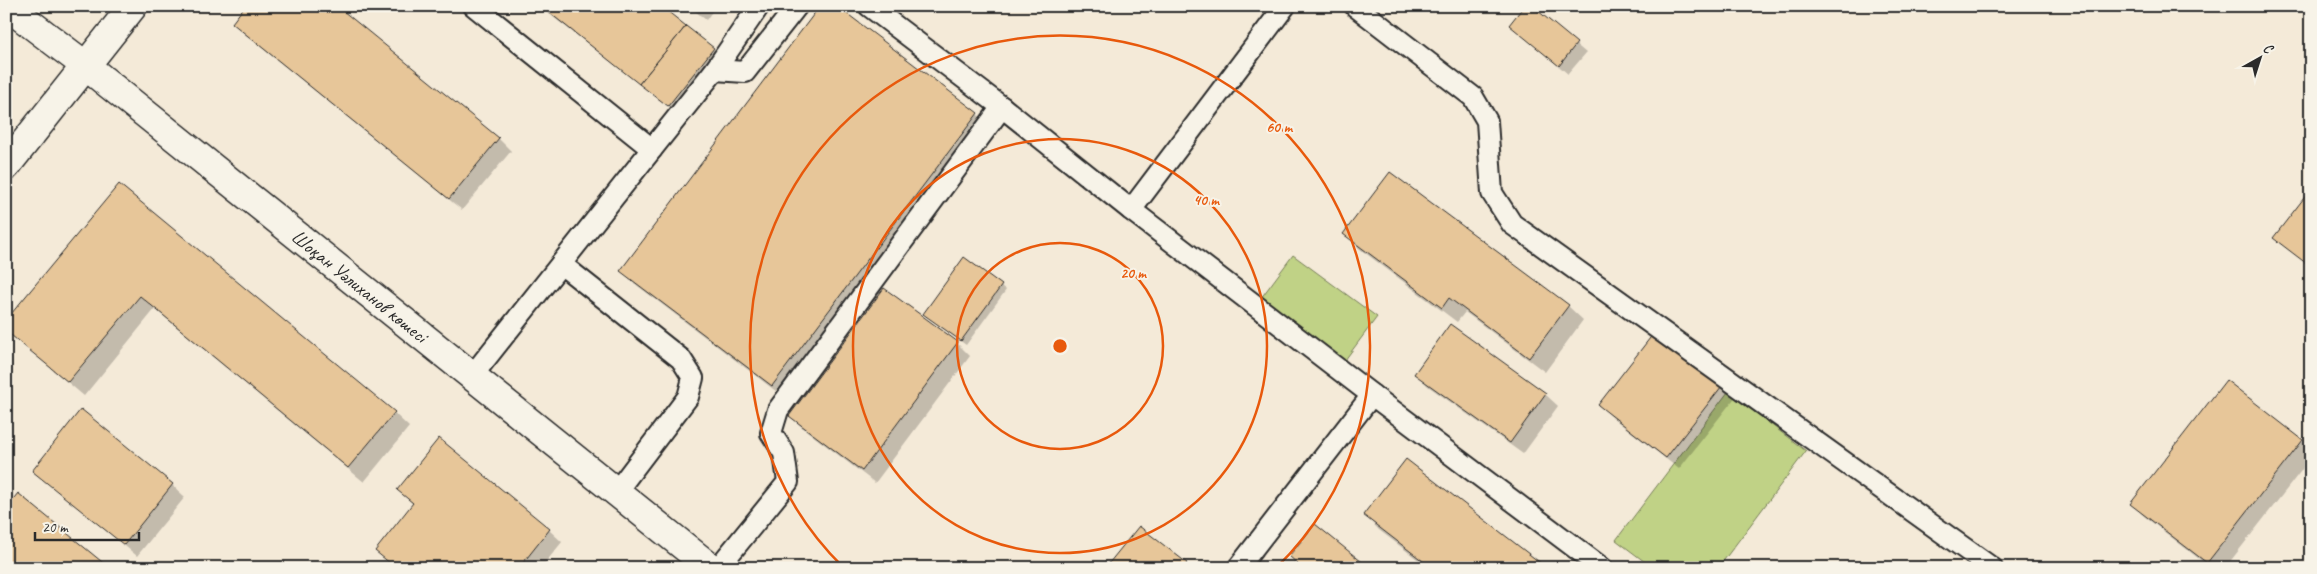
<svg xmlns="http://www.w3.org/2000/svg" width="2317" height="574" viewBox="0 0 2317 574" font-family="Caveat,sans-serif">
<rect width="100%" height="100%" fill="#f4ead8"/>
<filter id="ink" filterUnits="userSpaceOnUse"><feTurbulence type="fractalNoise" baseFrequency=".02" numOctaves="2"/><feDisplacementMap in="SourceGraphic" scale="10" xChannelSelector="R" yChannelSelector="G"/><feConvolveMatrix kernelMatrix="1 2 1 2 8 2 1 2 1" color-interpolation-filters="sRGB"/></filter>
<g filter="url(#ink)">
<g fill="#c0d286" stroke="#767e58">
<polygon points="1293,255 1377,317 1342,364 1258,302"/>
<polygon points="1728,392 1806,451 1718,568 1653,568 1616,540"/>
</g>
<g fill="#0003">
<polygon points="539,6 659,6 718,53 673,110"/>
<polygon points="689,6 716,6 706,20"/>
<polygon points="835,6 977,114 990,127 785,398 634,283 622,271"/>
<polygon points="1530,6 1586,53 1568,74 1511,25"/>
<polygon points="234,23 498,138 511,151 462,210 246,35"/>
<polygon points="120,185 394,413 409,427 364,482 155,309 84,396 6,330"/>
<polygon points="1345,234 1568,306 1583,320 1545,372 1465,312 1457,322 1360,249"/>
<polygon points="1001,286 1006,290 966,345 929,318"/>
<polygon points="884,289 957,343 970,356 875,483 803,428 790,416"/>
<polygon points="1657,331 1737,395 1679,469 1612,417 1600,405"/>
<polygon points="1416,374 1545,394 1558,406 1523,454 1428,386"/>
<polygon points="2302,441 2311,450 2311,458 2225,568 2211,568 2144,516 2132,504"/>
<polygon points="34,470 172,485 185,497 137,556"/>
<polygon points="399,490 549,530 562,542 541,568 395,568 377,551 414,505"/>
<polygon points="1365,515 1545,568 1429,568 1379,530"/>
</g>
<g fill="#e7c699" stroke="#2b2b2b">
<polygon points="245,6 337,6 499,138 449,199 232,23"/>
<polygon points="541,6 661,6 686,26 639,84"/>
<polygon points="820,6 837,6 978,113 772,386 620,271"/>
<polygon points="1524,6 1532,6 1577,43 1559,66 1509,25"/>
<polygon points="686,26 714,48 668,106 639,84"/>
<polygon points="1390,172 1569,305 1529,358 1449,298 1442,308 1343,234"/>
<polygon points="119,184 395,412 348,468 140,296 68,382 6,331 6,320"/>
<polygon points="2311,189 2311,267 2273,238"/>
<polygon points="964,257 1002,285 961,341 923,314"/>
<polygon points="884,288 958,342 862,471 789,416"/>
<polygon points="1450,324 1546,393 1510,443 1414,374"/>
<polygon points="1657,329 1725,382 1666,458 1598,405"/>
<polygon points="2226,380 2303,440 2207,563 2130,504"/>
<polygon points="81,409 173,484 124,545 32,471"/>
<polygon points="439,438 550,529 519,568 396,568 375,551 413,503 397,490"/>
<polygon points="1406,459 1547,568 1432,568 1363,515"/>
<polygon points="18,493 107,566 106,568 6,568 6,508"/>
<polygon points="1315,524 1367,566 1366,568 1295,568 1298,564 1289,556"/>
<polygon points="1139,526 1187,563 1183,568 1105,568"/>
</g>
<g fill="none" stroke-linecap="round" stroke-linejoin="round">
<defs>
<g id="lane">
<polyline points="869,6 1002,107"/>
<polyline points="1285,6 1131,210 1372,395"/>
<polyline points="1355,6 1473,97 1487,121 1492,193 1512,224 1992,568"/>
<polyline points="715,70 745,72 797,6"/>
<polyline points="652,149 715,70 759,6"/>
<polyline points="561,264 681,359 693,378 688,397 616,492"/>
<polyline points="472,376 652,149 474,6"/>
<polyline points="718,568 788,482 784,453 771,433 778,410 1002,107 1131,210"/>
<polyline points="1238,568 1372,395 1602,568"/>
</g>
<polyline id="street" points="7,6 86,66"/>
<g id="secondary">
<path id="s1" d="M86,66L711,568"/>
<polyline points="6,166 133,6"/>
</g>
</defs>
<use href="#lane" stroke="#2b2b2b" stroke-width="24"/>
<use href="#street" stroke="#2b2b2b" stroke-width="31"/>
<use href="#secondary" stroke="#2b2b2b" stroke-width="31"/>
<use href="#lane" stroke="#f7f3e8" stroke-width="20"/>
<use href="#street" stroke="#f7f3e8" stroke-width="28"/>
<use href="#secondary" stroke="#f7f3e8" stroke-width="28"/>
</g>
</g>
<g fill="none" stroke="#e8590c" stroke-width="2.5">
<circle cx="1060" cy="346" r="103"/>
<circle cx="1060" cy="346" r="207"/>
<path d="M843 567A310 310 0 1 1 1277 567"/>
</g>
<g text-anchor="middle" stroke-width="4" stroke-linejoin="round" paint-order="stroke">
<g font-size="20" fill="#2b2b2b" stroke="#f7f3e8">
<text dy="7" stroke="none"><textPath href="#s1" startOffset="351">Шоқан Уәлиханов көшесі</textPath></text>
</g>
</g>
<circle cx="1060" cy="346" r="8" fill="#e8590c" stroke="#f7f3e8" stroke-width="2.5"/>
<g font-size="15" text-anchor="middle" font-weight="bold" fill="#e8590c" stroke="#f7f3e8" stroke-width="4" stroke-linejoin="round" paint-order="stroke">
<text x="1279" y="132">60 m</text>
<text x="1206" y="205">40 m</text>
<text x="1133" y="278">20 m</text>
</g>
<rect width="2317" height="574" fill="none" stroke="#f7f3e8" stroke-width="25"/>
<rect x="12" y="12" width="2292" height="549" fill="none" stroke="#2b2b2b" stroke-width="2" filter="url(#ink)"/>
<g transform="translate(2260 58) rotate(39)" stroke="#f7f3e8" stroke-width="4" paint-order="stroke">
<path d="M0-4L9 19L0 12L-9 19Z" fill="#2b2b2b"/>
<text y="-8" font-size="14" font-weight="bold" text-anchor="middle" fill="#2b2b2b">С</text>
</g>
<path d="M35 532v8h104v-8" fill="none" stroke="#2b2b2b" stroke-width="2.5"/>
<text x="42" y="532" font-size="15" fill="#2b2b2b" stroke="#f7f3e8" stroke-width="4" paint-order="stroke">20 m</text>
</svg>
